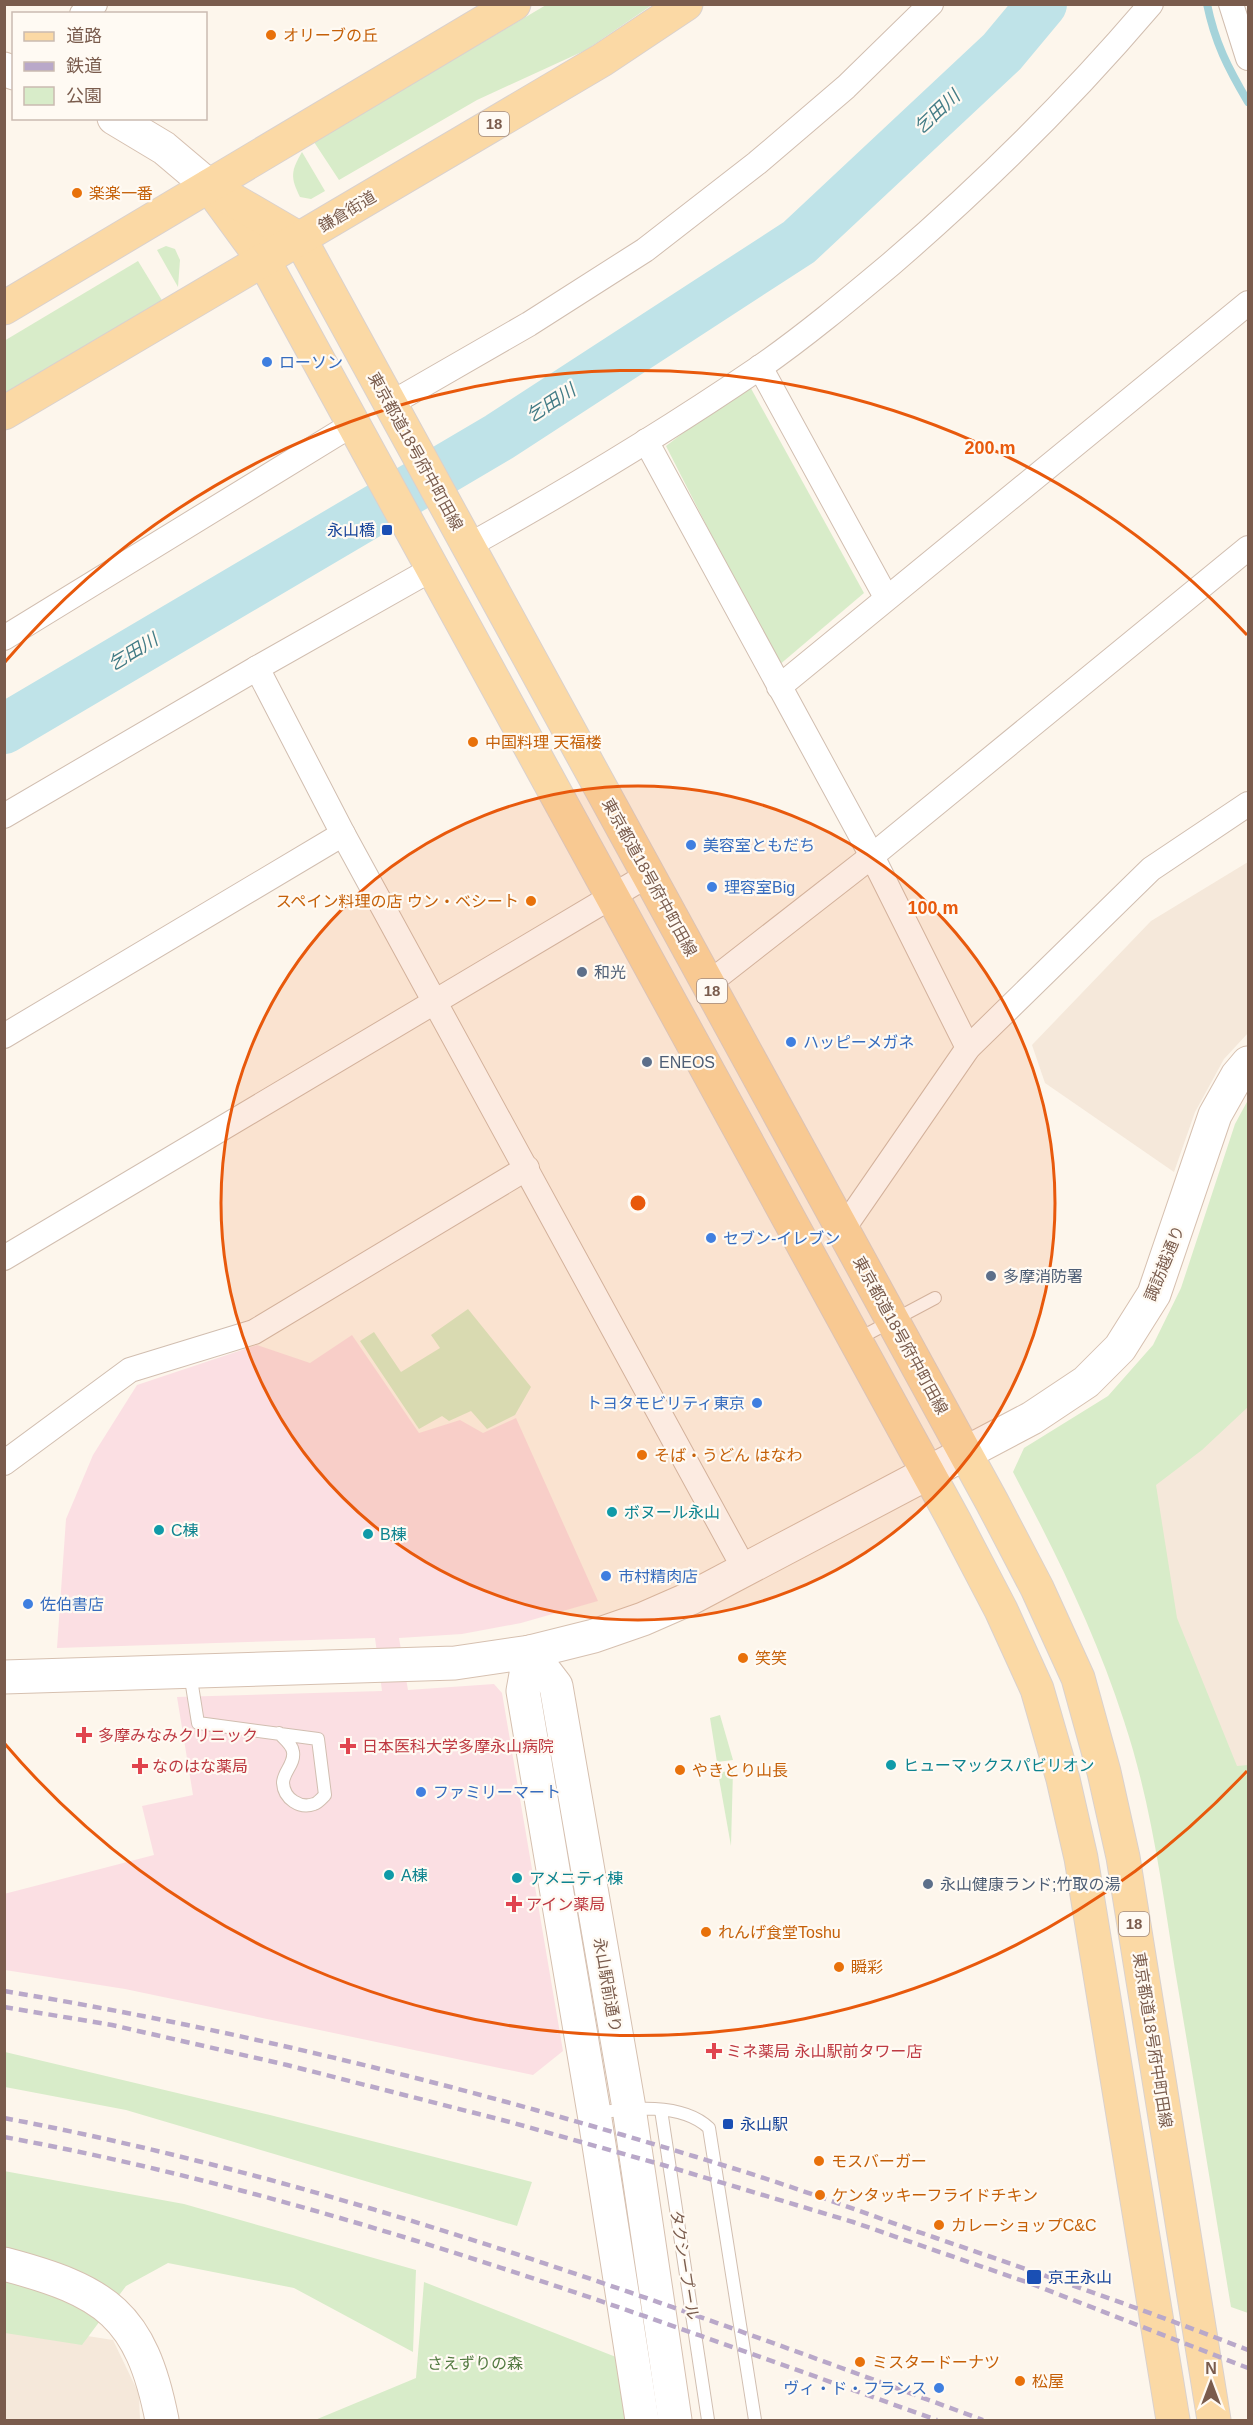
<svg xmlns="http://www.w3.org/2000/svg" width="1253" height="2425" viewBox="0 0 1253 2425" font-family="Arial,'Noto Sans JP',sans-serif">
<rect width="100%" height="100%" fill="#fdf6ec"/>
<g fill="#f5e8da">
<polygon points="1248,862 1248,1033 1224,1059 1195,1112 1174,1172 1045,1083 1032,1045 1151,921"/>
<polygon points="1248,1220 1248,1774 1200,1782 1135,1461"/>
<polygon points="4,2323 113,2340 139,2394 140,2420 5,2420"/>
</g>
<polygon fill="#fbdfe3" points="352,1335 419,1433 460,1420 483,1433 516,1418 598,1601 521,1623 462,1634 399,1638 408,1690 494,1684 502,1693 563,2051 533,2075 125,1989 5,1970 4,1894 154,1855 142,1806 193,1795 177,1697 382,1691 375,1638 57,1648 66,1519 93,1455 137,1385 257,1345 310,1363"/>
<g fill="#d8ecc9">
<polygon points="546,5 652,5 586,50 477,100 339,180 314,142"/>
<path d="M302,152L325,191L311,199L300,197C290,177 291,171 302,152Z"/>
<polygon points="166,246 175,249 180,260 178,287 157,250"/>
<polygon points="138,261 163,302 5,396 4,341"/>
<polygon points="748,383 864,593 778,666 666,446"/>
<path d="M1248,1100V1407L1202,1450L1156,1485L1177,1618L1237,1766L1248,1765V2313L1231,2307C1212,2194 1194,2082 1175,1970C1162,1887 1151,1802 1124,1721C1096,1634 1056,1553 1013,1472L1024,1448L1108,1396L1153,1345L1181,1288L1235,1124Z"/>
<polygon points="468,1309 531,1387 515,1415 487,1429 471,1411 449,1421 442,1416 419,1429 360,1341 374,1332 401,1372 440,1348 431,1335"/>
<polygon points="720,1715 733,1760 717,1762 710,1718"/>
<polygon points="733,1770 731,1846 718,1773"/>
<polygon points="5,2052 270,2115 532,2182 517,2226 126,2110 5,2087"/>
<polygon points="4,2171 184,2204 416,2270 413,2352 294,2288 168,2263 126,2286 82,2345 5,2333"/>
<polygon points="424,2282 616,2357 626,2420 315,2420 416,2378"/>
</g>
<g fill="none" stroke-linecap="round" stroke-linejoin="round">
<path stroke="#a5d3da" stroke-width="8" d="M1207,4C1215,43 1228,68 1248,102"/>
<polyline stroke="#bfe3e8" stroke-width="50" points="4,729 499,437 799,242 1002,52 1042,4"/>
<defs>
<g id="lane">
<polyline points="856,1340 935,1298"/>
<path d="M190,1673L198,1723L318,1739L325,1795C322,1798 318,1803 314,1804C300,1809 284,1799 283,1783C283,1772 295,1764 293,1752C292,1744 284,1739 279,1733"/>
<polyline points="661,2110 708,2420"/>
<path d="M595,2113C629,2108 682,2102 709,2128L755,2420"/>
</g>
<g id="street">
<polyline points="1231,4 1248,58"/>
<polyline points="82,14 95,4"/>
<polyline points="760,367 886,597"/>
<polyline points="390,404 529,324 645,250 757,163 846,87 931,4"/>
<polyline points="646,441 872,856 968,1048"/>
<path d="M468,546C567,491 665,432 759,368C805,336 848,300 891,264C984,184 1071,98 1151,4"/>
<polyline points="4,638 353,424"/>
<polyline points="257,668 343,834 745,1570"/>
<polyline points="779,687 1248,303"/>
<polyline points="4,816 257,668 432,569"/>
<polyline points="708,984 872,856 1248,548"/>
<polyline points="4,1036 343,834"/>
<polyline points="843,1229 968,1048 1151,869 1248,804"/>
<polyline points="4,1258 648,875"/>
<polyline points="4,1463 130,1370 254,1332 527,1168"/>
</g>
<g id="secondary">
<polyline points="4,69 14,73"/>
<polyline points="114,118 164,148 209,186"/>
<polyline points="530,1652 556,1686 629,2108 675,2420"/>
<polyline points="530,1652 523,1691 594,2113 642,2420"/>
<polyline points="4,1677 455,1663 530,1652 594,1636 643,1619 691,1598 1032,1418 1086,1382 1120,1348 1154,1294 1215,1115 1237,1076 1248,1063"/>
<path d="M4,2264C106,2291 141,2314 162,2420"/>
</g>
<g id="primary">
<polyline points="209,186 264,261 955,1522 1001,1610 1037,1689 1063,1779 1081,1858 1173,2420"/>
<polyline points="221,193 300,239"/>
<polyline points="300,239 992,1502 1037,1588 1078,1678 1104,1772 1123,1857 1214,2420"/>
<polyline points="4,308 514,4"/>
<polyline points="4,413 602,60 686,4"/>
</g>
</defs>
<use href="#lane" stroke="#d1beb0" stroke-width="14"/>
<use href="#street" stroke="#d1beb0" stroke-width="26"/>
<use href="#secondary" stroke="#d6c0b0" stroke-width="35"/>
<use href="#primary" stroke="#dad1cd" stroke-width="35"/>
<use href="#lane" stroke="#fff" stroke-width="12"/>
<use href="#street" stroke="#fff" stroke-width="24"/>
<use href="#secondary" stroke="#fff" stroke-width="33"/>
<use href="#primary" stroke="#fbd9a5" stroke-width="33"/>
<g stroke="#b9a8c9" stroke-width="4.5" stroke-dasharray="9 6" stroke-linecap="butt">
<path d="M4,1991C255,2032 502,2096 745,2172C809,2192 872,2216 936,2238C1041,2274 1145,2310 1248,2350"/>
<polyline points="4,2007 112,2025 287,2065 510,2122 663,2165 853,2222 1032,2284 1248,2368"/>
<path d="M4,2118C341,2182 663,2302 983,2420"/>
<path d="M4,2137C325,2196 631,2311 937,2420"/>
</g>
</g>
<circle cx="638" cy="1203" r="417" fill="#e8590c" fill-opacity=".12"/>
<g fill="none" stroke="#e8590c" stroke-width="3">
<circle cx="638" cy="1203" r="417"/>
<path d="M1247 1771A833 833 0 0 1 5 1744M5 662A833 833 0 0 1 1247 635"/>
</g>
<g fill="#e8710a" stroke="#fffaf3" stroke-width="2">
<circle cx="271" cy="35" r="6"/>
<circle cx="77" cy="193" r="6"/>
<circle cx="473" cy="742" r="6"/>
<circle cx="531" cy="901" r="6"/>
<circle cx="642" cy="1455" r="6"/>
<circle cx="743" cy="1658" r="6"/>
<circle cx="680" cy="1770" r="6"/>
<circle cx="706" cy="1932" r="6"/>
<circle cx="839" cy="1967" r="6"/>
<circle cx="819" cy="2161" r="6"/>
<circle cx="820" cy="2195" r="6"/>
<circle cx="939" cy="2225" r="6"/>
<circle cx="860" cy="2362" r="6"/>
<circle cx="1020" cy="2381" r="6"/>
</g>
<g fill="#3f7fe0" stroke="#fffaf3" stroke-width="2">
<circle cx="267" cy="362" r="6"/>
<circle cx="691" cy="845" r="6"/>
<circle cx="712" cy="887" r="6"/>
<circle cx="791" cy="1042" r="6"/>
<circle cx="711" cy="1238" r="6"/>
<circle cx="757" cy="1403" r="6"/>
<circle cx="606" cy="1576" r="6"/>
<circle cx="28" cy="1604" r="6"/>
<circle cx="421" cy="1792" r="6"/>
<circle cx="939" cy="2388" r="6"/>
</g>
<g fill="#1a4fb4" stroke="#fffaf3" stroke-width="2">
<rect x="381" y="524" width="12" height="12" rx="3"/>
<rect x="722" y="2118" width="12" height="12" rx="3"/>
<rect x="1026" y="2269" width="16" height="16" rx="3"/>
</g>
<g fill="#5c6f8a" stroke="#fffaf3" stroke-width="2">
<circle cx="582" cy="972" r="6"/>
<circle cx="647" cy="1062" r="6"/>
<circle cx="991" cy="1276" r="6"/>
<circle cx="928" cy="1884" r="6"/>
</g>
<g fill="#0f9aa8" stroke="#fffaf3" stroke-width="2">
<circle cx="612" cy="1512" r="6"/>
<circle cx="159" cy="1530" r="6"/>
<circle cx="368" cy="1534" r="6"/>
<circle cx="891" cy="1765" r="6"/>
<circle cx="389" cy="1875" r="6"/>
<circle cx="517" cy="1878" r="6"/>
</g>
<g fill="#e0444e" stroke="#fffaf3" stroke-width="2">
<path d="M81 1726h6v6h6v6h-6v6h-6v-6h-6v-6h6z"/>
<path d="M345 1737h6v6h6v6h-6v6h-6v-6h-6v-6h6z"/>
<path d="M137 1757h6v6h6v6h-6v6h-6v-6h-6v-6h6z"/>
<path d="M511 1895h6v6h6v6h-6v6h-6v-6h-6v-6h6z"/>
<path d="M711 2042h6v6h6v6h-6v6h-6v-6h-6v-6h6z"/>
</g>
<g text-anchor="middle" stroke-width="4.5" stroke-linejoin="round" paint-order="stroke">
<g fill="#fffaf3" stroke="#a28b7f" stroke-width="1.5">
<rect x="479" y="112" width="30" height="24" rx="4.5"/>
<rect x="697" y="979" width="30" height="24" rx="4.5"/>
<rect x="1119" y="1912" width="30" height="24" rx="4.5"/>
</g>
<g font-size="15" font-weight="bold" fill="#7a5c4d">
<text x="494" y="129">18</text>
<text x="712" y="996">18</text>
<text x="1134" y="1929">18</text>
</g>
<g font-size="16" fill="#c56008" stroke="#fffaf3" text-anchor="start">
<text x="283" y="41">オリーブの丘</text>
<text x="89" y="199">楽楽一番</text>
<text x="485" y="748">中国料理 天福楼</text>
<text x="519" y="907" text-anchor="end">スペイン料理の店 ウン・ベシート</text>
<text x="654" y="1461">そば・うどん はなわ</text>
<text x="755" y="1664">笑笑</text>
<text x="692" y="1776">やきとり山長</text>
<text x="718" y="1938">れんげ食堂Toshu</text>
<text x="851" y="1973">瞬彩</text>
<text x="831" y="2167">モスバーガー</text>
<text x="832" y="2201">ケンタッキーフライドチキン</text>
<text x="951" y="2231">カレーショップC&amp;C</text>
<text x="872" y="2368">ミスタードーナツ</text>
<text x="1032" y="2387">松屋</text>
</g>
<g font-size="16" fill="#7a5c4d" stroke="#fffaf3">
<text transform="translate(347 211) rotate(-31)" y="6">鎌倉街道</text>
<text transform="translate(416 451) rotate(61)" y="6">東京都道18号府中町田線</text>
<text transform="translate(650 877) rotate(61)" y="6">東京都道18号府中町田線</text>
<text transform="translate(1164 1263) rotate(-68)" y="6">諏訪越通り</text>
<text transform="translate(901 1335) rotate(61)" y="6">東京都道18号府中町田線</text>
<text transform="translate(608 1985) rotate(80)" y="6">永山駅前通り</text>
<text transform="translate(1153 2040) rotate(81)" y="6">東京都道18号府中町田線</text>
<text transform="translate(685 2265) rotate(81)" y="6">タクシープール</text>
</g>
<g font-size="16" fill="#366cbe" stroke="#fffaf3" text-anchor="start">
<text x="279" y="368">ローソン</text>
<text x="703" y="851">美容室ともだち</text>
<text x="724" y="893">理容室Big</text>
<text x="803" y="1048">ハッピーメガネ</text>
<text x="723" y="1244">セブン-イレブン</text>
<text x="745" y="1409" text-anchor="end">トヨタモビリティ東京</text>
<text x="618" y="1582">市村精肉店</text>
<text x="40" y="1610">佐伯書店</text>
<text x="433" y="1798">ファミリーマート</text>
<text x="927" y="2394" text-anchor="end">ヴィ・ド・フランス</text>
</g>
<g font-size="16" fill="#164399" stroke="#fffaf3" text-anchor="start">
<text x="375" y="536" text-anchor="end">永山橋</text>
<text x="740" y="2130">永山駅</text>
<text x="1048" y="2283">京王永山</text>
</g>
<g font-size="16" fill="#4e5e75" stroke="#fffaf3" text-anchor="start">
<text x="594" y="978">和光</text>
<text x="659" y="1068">ENEOS</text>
<text x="1003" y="1282">多摩消防署</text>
<text x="940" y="1890">永山健康ランド;竹取の湯</text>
</g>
<g font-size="16" fill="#0d838f" stroke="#fffaf3" text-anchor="start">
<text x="624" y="1518">ボヌール永山</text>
<text x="171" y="1536">C棟</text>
<text x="380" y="1540">B棟</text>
<text x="903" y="1771">ヒューマックスパビリオン</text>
<text x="401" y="1881">A棟</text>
<text x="529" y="1884">アメニティ棟</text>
</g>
<g font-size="16" fill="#be3a42" stroke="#fffaf3" text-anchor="start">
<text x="98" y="1741">多摩みなみクリニック</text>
<text x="362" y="1752">日本医科大学多摩永山病院</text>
<text x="152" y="1772">なのはな薬局</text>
<text x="526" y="1910">アイン薬局</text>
<text x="726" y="2057">ミネ薬局 永山駅前タワー店</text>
</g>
<g font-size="16" fill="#537a41" stroke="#fffaf3">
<text x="475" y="2369">さえずりの森</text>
</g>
<g font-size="18" font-style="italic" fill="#437c86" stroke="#fffaf3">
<text transform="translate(937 112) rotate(-43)" y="6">乞田川</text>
<text transform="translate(551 403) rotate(-33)" y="6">乞田川</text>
<text transform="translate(133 652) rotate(-31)" y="6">乞田川</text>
</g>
</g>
<circle cx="638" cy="1203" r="9" fill="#e8590c" stroke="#fffaf3" stroke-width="3"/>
<g font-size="18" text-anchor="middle" font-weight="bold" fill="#e8590c" stroke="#fffaf3" stroke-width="4.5" stroke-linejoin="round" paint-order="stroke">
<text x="990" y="454">200 m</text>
<text x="933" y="914">100 m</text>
</g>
<rect width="1253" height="2425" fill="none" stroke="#7a5c4d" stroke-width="12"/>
<rect x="12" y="12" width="195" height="108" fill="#fffaf3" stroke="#cabbb1" stroke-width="1.5"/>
<rect x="24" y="32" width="30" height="9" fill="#fbd9a5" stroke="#cabbb1" stroke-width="1.5"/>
<text x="66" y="42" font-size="18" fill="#7a5c4d">道路</text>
<rect x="24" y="62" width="30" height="9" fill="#b9a8c9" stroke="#cabbb1" stroke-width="1.5"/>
<text x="66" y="72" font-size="18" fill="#7a5c4d">鉄道</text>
<rect x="24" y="87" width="30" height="18" fill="#d8ecc9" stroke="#cabbb1" stroke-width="1.5"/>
<text x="66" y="102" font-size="18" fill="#7a5c4d">公園</text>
<g transform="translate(1211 2383)" stroke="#fffaf3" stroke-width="4.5" paint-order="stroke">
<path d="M0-4.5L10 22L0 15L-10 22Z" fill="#7a5c4d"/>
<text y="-9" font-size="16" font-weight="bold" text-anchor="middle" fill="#7a5c4d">N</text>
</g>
</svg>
